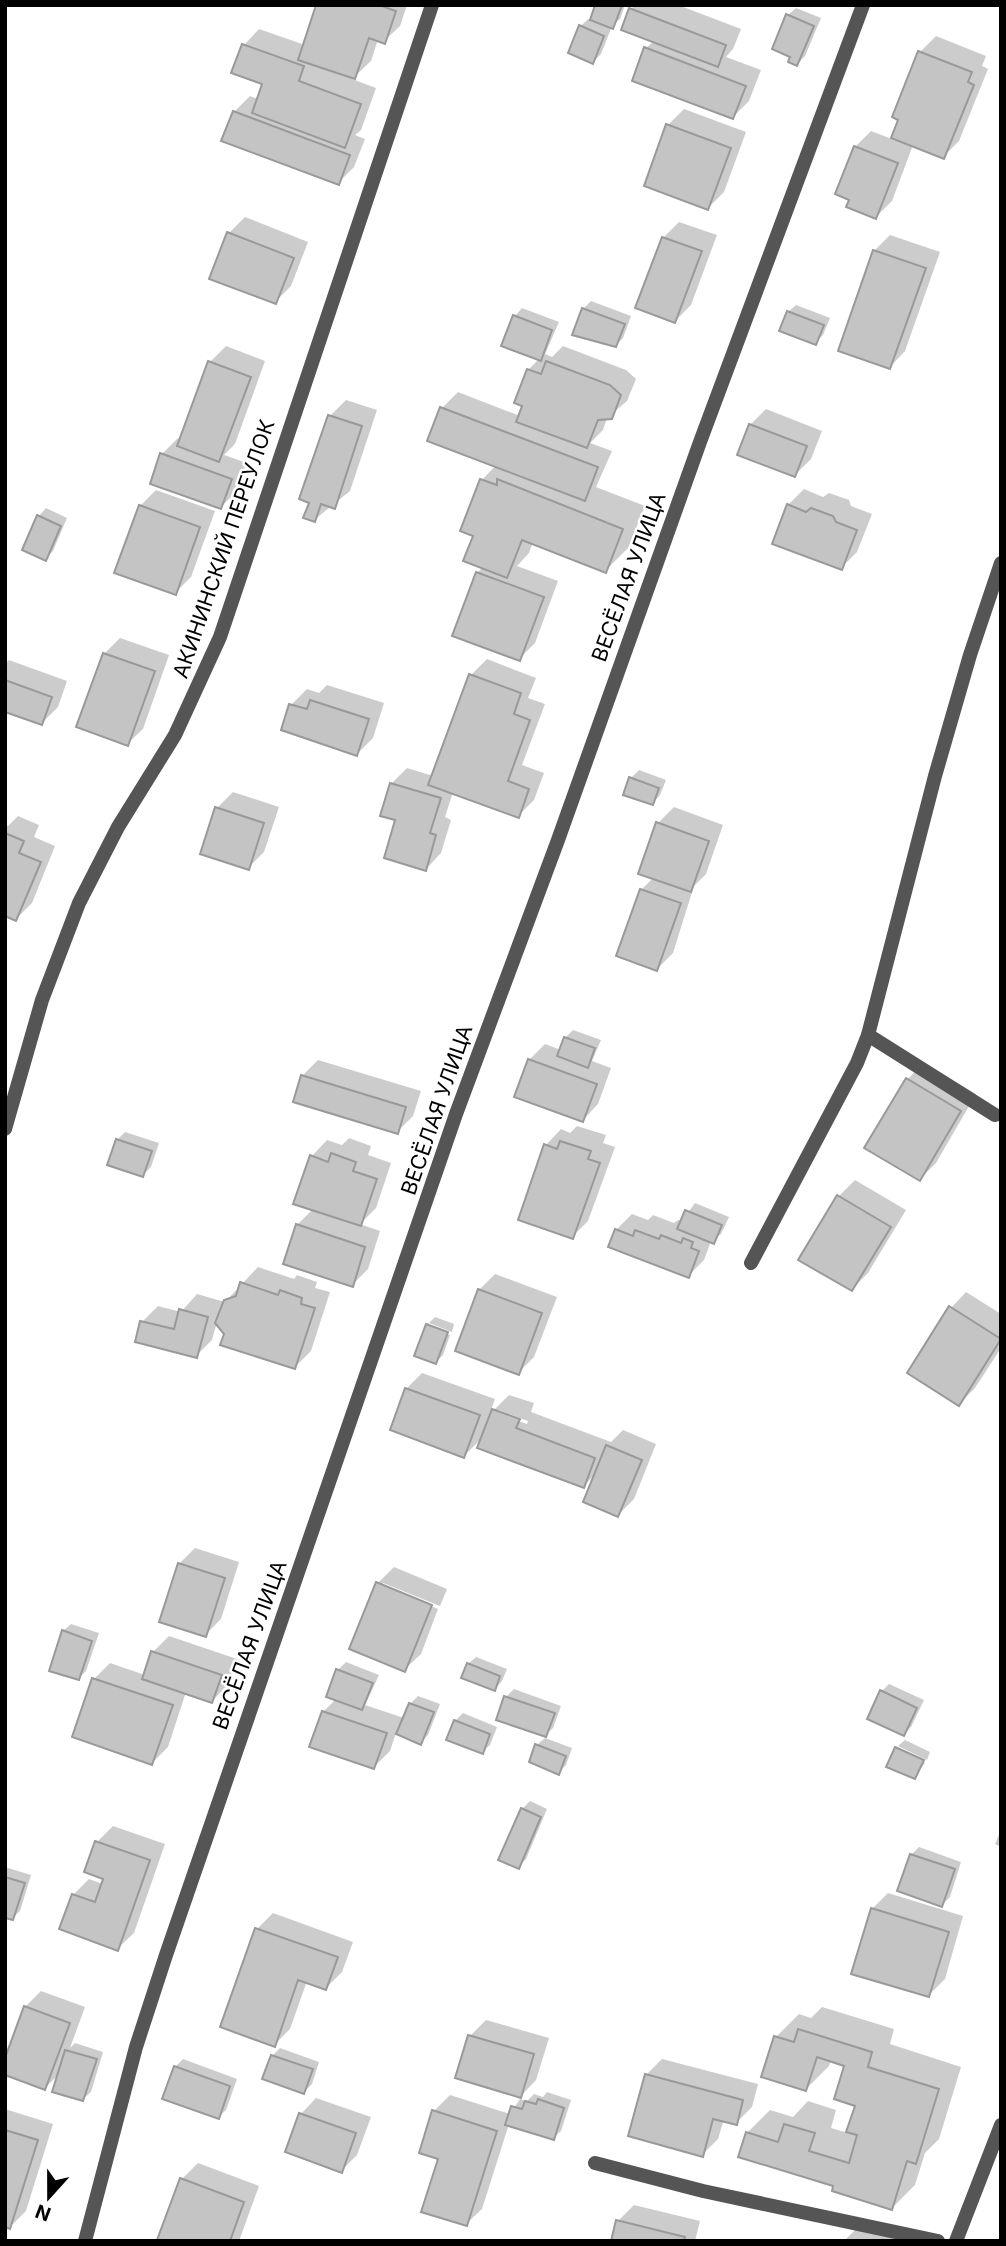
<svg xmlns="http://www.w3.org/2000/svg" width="1006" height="2246" viewBox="0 0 1006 2246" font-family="Inter,sans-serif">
<rect width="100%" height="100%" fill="#fff"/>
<g fill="#0003" fill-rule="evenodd">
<polygon points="318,5 407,5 400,26 384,41 378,39 371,61 352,79 376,88 361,130 355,135 365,139 354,167 338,183 234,112 250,96 258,99 264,83 244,45 259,29 305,45"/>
<polygon points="597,5 625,5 620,19 612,26 601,54 593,62 581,26 588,19 592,20"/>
<polygon points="635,5 678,5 741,29 733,49 726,57 761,70 749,101 733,117 646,48 654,41 631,9"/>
<polygon points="796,8 821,18 805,56 797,64 792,56 788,15"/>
<polygon points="936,36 986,56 982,66 988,69 959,141 943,157 913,145 892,201 876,217 851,199 855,147 871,131 892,139 920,52"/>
<polygon points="684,109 746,132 724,192 708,208 668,125"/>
<polygon points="245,217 308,242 291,286 275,302 229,233"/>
<polygon points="679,222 717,235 691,305 675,321 663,238"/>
<polygon points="890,235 940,252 905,351 890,367 874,251"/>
<polygon points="591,301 631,316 623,338 616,345 583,309"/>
<polygon points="796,305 830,318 823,335 815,343 788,312"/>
<polygon points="522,308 559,322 545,354 552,357 563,346 626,370 636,379 627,401 607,418 603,430 590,443 612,451 596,487 645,506 628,548 605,571 533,542 529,553 517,566 558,581 535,643 519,659 454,635 478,572 483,567 475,535 482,480 496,465 442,408 458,392 520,416 528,370 539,359 515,316"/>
<polygon points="226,346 265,361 235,444 224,455 247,463 237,491 221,507 162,454 178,438 182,440 210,362"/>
<polygon points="346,400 377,410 350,491 314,520 311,502 302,498 330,416"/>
<polygon points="766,409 822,431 811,459 795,475 750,425"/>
<polygon points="804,489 823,497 829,493 849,500 851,506 872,514 857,552 841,568 788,505"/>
<polygon points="156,490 215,511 191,577 175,593 140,506"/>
<polygon points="46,508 67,518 53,551 45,559 39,516"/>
<polygon points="120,638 169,655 143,729 127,744 104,654"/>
<polygon points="487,659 536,678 528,698 545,704 522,765 544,773 534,800 518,816 453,792 445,817 451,820 441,853 426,869 397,819 391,784 407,768 433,776 471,675"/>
<polygon points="9,660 67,681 58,707 42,723 5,710 5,664"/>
<polygon points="327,685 384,703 373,738 357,754 291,705 307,689 319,693"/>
<polygon points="639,770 666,780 660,795 653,803 631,778"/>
<polygon points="233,792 279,807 264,852 248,868 202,853 217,808"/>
<polygon points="674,807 723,825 706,874 694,886 673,953 657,969 641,890 654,877 658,823"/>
<polygon points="18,816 39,825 34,837 55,846 32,903 16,919 5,915 5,825 8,826"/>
<polygon points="573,1030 601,1040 592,1061 611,1068 598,1104 583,1120 529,1060 545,1044 561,1050 565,1038"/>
<polygon points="318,1060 421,1091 413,1116 397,1132 302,1076"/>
<polygon points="923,1063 976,1094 936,1163 920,1179 867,1147 908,1079"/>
<polygon points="577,1126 606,1135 603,1143 615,1147 588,1221 572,1237 546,1145 561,1129 570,1133"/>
<polygon points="125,1132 159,1143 151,1167 143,1175 117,1140"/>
<polygon points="349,1138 371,1146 368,1155 391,1163 376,1208 360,1224 380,1231 368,1269 352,1285 297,1225 313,1209 312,1156 327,1140 342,1145"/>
<polygon points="855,1180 906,1210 868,1273 852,1289 839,1196"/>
<polygon points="695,1203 729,1217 721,1234 711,1241 704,1260 688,1276 616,1230 632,1214 648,1220 653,1215 674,1223 678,1220 682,1221"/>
<polygon points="258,1267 294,1279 297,1275 317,1282 315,1288 330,1292 311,1351 295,1367 226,1333 217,1322 212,1340 196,1356 142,1322 158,1306 181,1312 197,1294 225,1302"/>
<polygon points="495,1274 557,1297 534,1357 518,1373 479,1290"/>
<polygon points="966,1292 1001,1314 1001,1348 975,1388 959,1404 951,1308"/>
<polygon points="435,1317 454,1324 452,1332 429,1323"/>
<polygon points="429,1323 429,1327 450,1335 443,1355 436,1362 427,1324"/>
<path d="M422,1373L495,1399L489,1415L509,1395L534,1403L531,1412L611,1442L623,1430L656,1444L634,1499L618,1515L596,1473L584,1486L484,1436L464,1456L406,1389ZM499,1410L528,1421L527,1424L499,1414Z"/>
<polygon points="195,1548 239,1562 221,1619 205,1635 179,1564"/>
<polygon points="394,1567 447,1589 440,1606 383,1583 383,1586 438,1609 421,1654 405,1669 351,1648 378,1583"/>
<polygon points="71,1624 99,1633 86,1671 79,1678 63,1631"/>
<polygon points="169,1636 237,1659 228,1685 212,1701 186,1692 168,1747 152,1763 94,1679 110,1663 145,1675 153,1652"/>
<polygon points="476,1657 507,1669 502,1681 495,1689 468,1664"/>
<polygon points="346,1662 379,1675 365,1705 404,1718 410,1704 418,1696 440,1704 428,1735 420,1743 396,1733 390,1751 374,1767 323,1712 336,1699 328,1696 338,1670"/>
<polygon points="889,1684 924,1700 911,1727 904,1734 882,1691"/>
<polygon points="514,1689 561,1706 553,1728 545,1735 506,1697"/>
<polygon points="463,1713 497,1727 490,1745 482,1752 455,1721"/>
<polygon points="545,1738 572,1748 566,1765 558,1773 537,1745"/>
<polygon points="905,1740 930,1752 927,1760 898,1746"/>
<polygon points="898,1747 925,1763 914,1777 889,1766"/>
<polygon points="530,1801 547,1809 526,1859 518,1867 522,1809"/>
<polygon points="113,1826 165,1844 134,1933 118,1948 73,1895 89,1879 103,1884 105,1878 97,1842"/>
<polygon points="1001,1830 1001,1847 995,1844"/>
<polygon points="919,1847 961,1862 950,1897 942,1905 911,1855"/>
<polygon points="5,1867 31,1875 20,1911 12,1918 5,1916"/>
<polygon points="888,1893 963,1916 945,1979 929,1995 872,1909"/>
<polygon points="273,1913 353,1942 342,1972 326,1988 307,1981 290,2029 274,2045 257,1929"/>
<polygon points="41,1991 85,2007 70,2048 75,2043 103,2052 91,2092 83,2099 60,2073 45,2088 25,2007"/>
<polygon points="822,2007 894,2029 890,2044 961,2067 939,2139 925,2153 915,2185 892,2208 835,2185 747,2133 770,2110 793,2117 808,2101 836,2110 831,2128 848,2133 857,2105 846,2065 831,2060 829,2066 806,2089 776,2037 799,2014 811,2018"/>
<polygon points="486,2020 549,2038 536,2080 521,2096 470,2036"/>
<polygon points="280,2048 319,2062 312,2084 304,2092 272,2056"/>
<polygon points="183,2059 237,2079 226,2110 218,2117 175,2067"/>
<polygon points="662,2059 758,2084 752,2107 736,2123 724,2119 718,2139 702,2155 646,2075"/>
<polygon points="547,2092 571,2100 561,2131 553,2138 509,2124 482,2209 466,2224 440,2157 434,2111 450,2095 510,2114 520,2099 527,2101 534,2094 543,2097"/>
<polygon points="316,2098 371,2117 357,2155 341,2171 301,2114"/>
<polygon points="5,2109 53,2124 26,2211 10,2227 5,2225"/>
<polygon points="198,2163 259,2186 239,2241 160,2239 182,2179"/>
<polygon points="634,2205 700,2221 695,2241 613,2241 618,2221"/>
<polygon points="858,2227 909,2241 844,2241"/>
</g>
<g fill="#c4c4c4" stroke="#999" stroke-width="2">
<polygon points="316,5 379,5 396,11 385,44 369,38 355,79 298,60"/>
<polygon points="595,5 622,5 613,29 590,20"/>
<polygon points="629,8 726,45 718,67 621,30"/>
<polygon points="786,14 814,26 797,66 788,62 790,57 772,49"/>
<polygon points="579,25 604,36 593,64 568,53"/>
<polygon points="242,44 304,66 299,81 361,104 345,148 252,113 262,84 231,73"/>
<polygon points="644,47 746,86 733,119 632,81"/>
<polygon points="918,51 972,72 968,82 974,85 944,159 891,138 898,120 892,117"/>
<polygon points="233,111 350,155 339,185 221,141"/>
<polygon points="666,124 731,148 708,210 644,186"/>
<polygon points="854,146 898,163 876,219 846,207 849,200 835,194"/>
<polygon points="227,232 294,258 276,304 209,279"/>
<polygon points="662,237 702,251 675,323 635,308"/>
<polygon points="873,250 926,268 890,369 838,351"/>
<polygon points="582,308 625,324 616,347 572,335"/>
<polygon points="787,311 824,325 816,345 779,331"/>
<polygon points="513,315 552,330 541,361 501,346"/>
<polygon points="208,361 251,377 219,462 177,446"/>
<polygon points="546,361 610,385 621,395 612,419 598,420 587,448 516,422 522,406 514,403 527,369 541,374"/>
<polygon points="440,407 598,467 585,501 427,441"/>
<polygon points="328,415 362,426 335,509 321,504 315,522 303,518 309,503 299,499"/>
<polygon points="749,424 807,446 795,477 737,455"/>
<polygon points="160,453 232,479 221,509 150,484"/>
<polygon points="480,479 497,485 497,479 623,529 606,573 522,540 507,578 463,561 473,536 460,531"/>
<polygon points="787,504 806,512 811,508 833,516 836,522 857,530 842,570 772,544"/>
<polygon points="139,505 200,527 176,595 114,573"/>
<polygon points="37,515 61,526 46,561 22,550"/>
<polygon points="476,572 544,597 520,661 452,636"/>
<polygon points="103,653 155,671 128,746 76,727"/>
<polygon points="469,674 521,693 514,714 530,720 508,781 529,789 519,818 428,785"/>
<polygon points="5,680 52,697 42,725 5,712"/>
<polygon points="310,700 369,719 357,756 281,730 289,704 307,709"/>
<polygon points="629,777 659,788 653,805 623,795"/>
<polygon points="390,783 441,798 430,833 436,835 426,871 384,858 395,820 380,816"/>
<polygon points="215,807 264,823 249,870 200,854"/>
<polygon points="656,822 709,841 691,892 638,874"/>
<polygon points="5,833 24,841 19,853 41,862 16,921 5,916"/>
<polygon points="640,889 681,903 657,971 616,956"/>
<polygon points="564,1037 595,1048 588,1068 557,1056"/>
<polygon points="528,1059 597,1084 583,1122 514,1097"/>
<polygon points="301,1075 406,1107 398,1134 293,1102"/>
<polygon points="906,1078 961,1111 920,1181 864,1148"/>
<polygon points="116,1139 152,1151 143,1177 107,1165"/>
<polygon points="560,1141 591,1151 588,1159 600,1163 573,1239 518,1220 544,1144 557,1149"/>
<polygon points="331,1153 356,1162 353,1171 377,1179 361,1226 293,1204 310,1155 328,1162"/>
<polygon points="837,1195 891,1227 852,1291 798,1260"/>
<polygon points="685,1210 722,1225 714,1244 677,1229"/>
<polygon points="296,1224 365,1247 353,1287 283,1264"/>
<polygon points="615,1229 633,1236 635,1230 659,1239 661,1235 681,1243 683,1238 693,1242 691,1248 699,1251 689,1278 608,1247"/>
<polygon points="240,1282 278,1295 280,1290 302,1298 301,1304 315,1308 295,1369 220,1345 224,1334 215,1323 224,1300 236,1296"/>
<polygon points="478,1289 542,1313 519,1375 455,1351"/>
<polygon points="949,1306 1001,1339 959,1406 907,1373"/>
<polygon points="179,1309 208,1317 197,1358 135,1342 140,1321 174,1329"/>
<polygon points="426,1324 448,1332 436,1364 414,1356"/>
<polygon points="405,1388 480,1415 464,1458 390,1430"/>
<polygon points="492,1409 520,1419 516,1428 595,1458 584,1488 477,1448"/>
<polygon points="606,1445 642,1460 618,1517 583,1502"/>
<polygon points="178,1563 225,1578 206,1637 159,1622"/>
<polygon points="376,1582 432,1605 405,1672 349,1649"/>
<polygon points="62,1630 92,1641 79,1680 49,1671"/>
<polygon points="151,1651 222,1675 212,1703 142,1679"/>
<polygon points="467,1663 500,1676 495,1691 461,1678"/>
<polygon points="336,1669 373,1683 362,1710 326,1697"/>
<polygon points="92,1678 173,1705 152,1765 72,1737"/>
<polygon points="880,1690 917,1708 904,1736 867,1719"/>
<polygon points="504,1696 555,1713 546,1737 496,1720"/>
<polygon points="409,1703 434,1712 421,1745 396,1734"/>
<polygon points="322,1711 387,1733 374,1769 309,1747"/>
<polygon points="454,1720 490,1734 483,1754 446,1740"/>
<polygon points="535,1744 566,1756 559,1775 529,1762"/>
<polygon points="895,1747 924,1760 915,1779 886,1767"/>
<polygon points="521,1808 541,1817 519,1869 498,1860"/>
<polygon points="95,1841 150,1860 118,1951 59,1929 72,1894 95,1902 103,1879 84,1872"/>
<polygon points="910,1854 955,1869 942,1907 897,1891"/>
<polygon points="5,1877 25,1883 13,1920 5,1918"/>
<polygon points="871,1908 949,1932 929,1997 851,1974"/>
<polygon points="255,1928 338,1957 326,1990 298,1980 275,2047 220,2027"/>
<polygon points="24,2006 70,2023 45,2090 5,2075 5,2058"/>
<polygon points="798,2029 872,2052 868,2067 939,2089 916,2164 907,2161 892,2210 832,2191 833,2186 738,2157 746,2132 778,2142 784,2124 815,2133 809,2151 849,2163 857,2135 846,2132 855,2106 834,2099 844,2066 817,2057 806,2091 761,2077 774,2036 794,2042"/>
<polygon points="468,2035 534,2054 521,2098 455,2078"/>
<polygon points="65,2050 97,2059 83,2101 52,2092"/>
<polygon points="271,2055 313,2069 304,2094 262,2079"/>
<polygon points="174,2066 230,2086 219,2119 162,2099"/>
<polygon points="645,2074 743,2100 737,2125 713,2119 703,2157 628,2136"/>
<polygon points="538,2099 564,2108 554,2140 505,2125 511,2106 522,2109 525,2101 536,2104"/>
<polygon points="432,2110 497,2131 467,2226 421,2212 438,2159 419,2153"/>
<polygon points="299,2113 356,2133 342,2173 285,2152"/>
<polygon points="5,2130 38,2140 10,2229 5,2227"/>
<polygon points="180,2178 244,2202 230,2241 157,2240"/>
<polygon points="616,2220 685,2237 684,2241 611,2241"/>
</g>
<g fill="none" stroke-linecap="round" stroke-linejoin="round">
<polyline stroke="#555" stroke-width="14" points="868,1035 995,1115"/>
<g stroke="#555" stroke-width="14">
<polyline points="5,1129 42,1000 79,903 118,827 175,735 220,637 432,5"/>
<polyline points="751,1263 857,1063 868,1035 935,776 970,655 1001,563"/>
<polyline points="595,2163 703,2191 938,2241"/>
<polyline points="85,2241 136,2047 166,1955 456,1114 558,840 700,442 863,5"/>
<polyline points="956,2241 1001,2125"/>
</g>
</g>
<g text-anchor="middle" stroke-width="5" stroke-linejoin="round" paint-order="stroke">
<g font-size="21" fill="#000" stroke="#fff">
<text transform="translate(224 549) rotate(-71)" y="7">АКИНИНСКИЙ ПЕРЕУЛОК</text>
<text transform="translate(629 577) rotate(-70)" y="7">ВЕСЁЛАЯ УЛИЦА</text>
<text transform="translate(437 1110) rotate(-71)" y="7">ВЕСЁЛАЯ УЛИЦА</text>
<text transform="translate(250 1645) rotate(-70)" y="7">ВЕСЁЛАЯ УЛИЦА</text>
</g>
</g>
<rect width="1006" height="2246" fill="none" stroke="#000000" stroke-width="14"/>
<g transform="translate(49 2197) rotate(201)" stroke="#ffffff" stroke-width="5" paint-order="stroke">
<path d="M0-5L12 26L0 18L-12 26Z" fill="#000000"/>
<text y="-10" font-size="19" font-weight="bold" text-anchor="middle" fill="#000000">N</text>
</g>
</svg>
